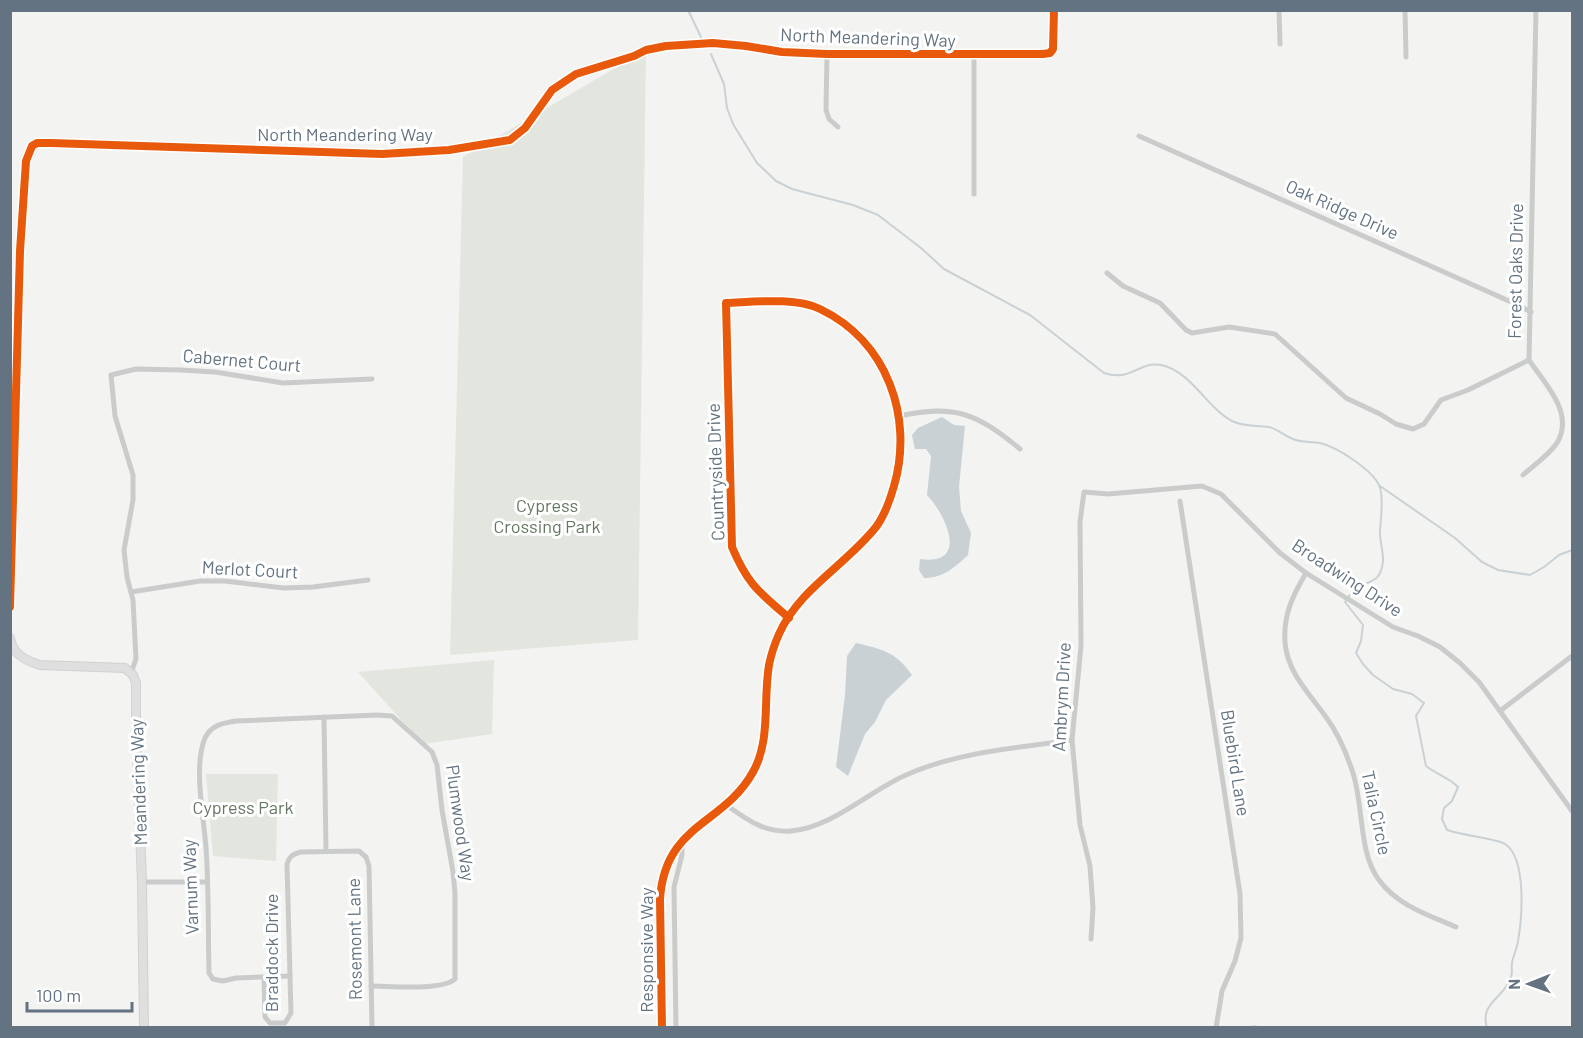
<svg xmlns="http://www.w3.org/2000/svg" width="1583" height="1038" viewBox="0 0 1583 1038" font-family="Barlow,sans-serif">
<rect width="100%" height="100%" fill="#f3f3f1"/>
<g fill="#e2e6df">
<polygon points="646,50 638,640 450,655 463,157"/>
<polygon points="494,660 492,734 423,744 358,672"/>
<polygon points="206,774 278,774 276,861 213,856"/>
</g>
<g fill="#cad1d4">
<path d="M942,417L954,425L965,426L959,487L961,511L971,533L968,555C954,568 943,578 924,578L919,570L920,559C970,566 946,515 927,495L931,456L926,449H915L912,435L918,428Z"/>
<path d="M856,643C882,649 896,652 912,675L886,700L875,722L865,734L848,776L836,767L845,695L847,656Z"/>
</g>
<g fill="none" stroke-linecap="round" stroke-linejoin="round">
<g stroke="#cad1d4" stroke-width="2">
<polyline points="688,10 701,37"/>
<path d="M711,54L724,84L727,108L733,124L757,163L776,181L792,189L853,205L878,215L921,248L944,269L1030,315L1104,373C1133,382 1138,361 1161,365C1191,371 1207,408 1232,421C1243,427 1257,425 1269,427C1278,429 1284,436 1293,439C1301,443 1311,441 1320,443C1337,447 1371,469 1379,485C1384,495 1381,519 1380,530C1379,545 1388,559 1379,575C1374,583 1363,583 1356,588C1352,591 1348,598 1345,602L1363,625L1361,641L1356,653L1363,664L1373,675L1393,689L1412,694L1424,703L1416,716L1426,766C1436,774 1450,778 1458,787L1452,801L1444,808L1442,819L1447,830C1461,835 1497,839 1505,844C1527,858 1522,919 1518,941C1517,949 1513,956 1512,963C1511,968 1513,973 1511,977C1505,998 1479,1002 1487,1028"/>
<polyline points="1380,486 1455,538 1482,562 1498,570 1530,575 1544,567 1559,555 1572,550"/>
</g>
<defs>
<g id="secondary">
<polyline points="10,607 20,251 26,161 32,146 37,143 51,143 382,154 449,150 510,140 525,128 552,90 576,74 634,56 646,50 666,46 713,43 746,46 782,52 827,54 1043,54 1050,53 1053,49 1054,10"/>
<path d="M10,638C12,654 26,661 40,665L125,668L133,675L136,683V729L142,882L144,1028"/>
</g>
</defs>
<use href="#secondary" stroke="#d0d1d0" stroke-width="10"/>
<g stroke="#cacccc" stroke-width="5">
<polyline points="1279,10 1280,44"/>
<polyline points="1405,10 1406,57"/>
<polyline points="827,54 826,110 829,119 838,127"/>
<polyline points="1139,136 1518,305 1531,312"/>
<polyline points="974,194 974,56"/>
<polyline points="1107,273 1123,286 1160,303 1186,330 1192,333 1229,327 1275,334 1346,398 1380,414 1396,424 1413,429 1424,424 1441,400 1468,390 1529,360 1536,10"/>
<path d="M899,416C955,404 976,413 1020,449"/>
<path d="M1523,475C1534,465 1549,455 1557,443C1575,413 1545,384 1529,360"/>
<polyline points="1180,501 1240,894 1241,938 1235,961 1222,991 1216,1028"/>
<path d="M1306,573C1293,595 1283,615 1285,642C1287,672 1309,693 1326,717C1337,732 1346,752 1352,770C1364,803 1358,853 1379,880C1397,905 1428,915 1456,927"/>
<polyline points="131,592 200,581 225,581 284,588 313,587 368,580"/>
<polyline points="131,673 136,659 133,600 127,577 124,550 133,500 133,475 115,416 111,375 136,369 180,370 215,372 283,383 372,379"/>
<polyline points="1500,711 1572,656"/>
<polyline points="324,717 326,851"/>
<path d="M725,804C746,819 764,833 791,831C832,828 869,791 906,775C957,752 1017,748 1072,740"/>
<polyline points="142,882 207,882"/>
<polyline points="1091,939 1093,908 1090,866 1080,825 1072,740 1081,646 1080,522 1084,492 1108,494 1202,486 1221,494 1280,553 1306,573 1393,627 1418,636 1440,647 1460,663 1479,682 1572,811"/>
<path d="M290,976L236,978L223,981L213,979L209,973C208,932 209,890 206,848C204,817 193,767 205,738C211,725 223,723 236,721L377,715L392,716L432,752L437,765L442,810L453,872L455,893V979C442,991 390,986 371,986"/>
<path d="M264,977L265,1017L270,1023H285L291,1013L287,865C289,856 293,854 301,852L359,851L366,857L369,866L372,1028"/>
<path d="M662,1028L660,899C665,823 723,826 753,772C771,740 763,700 769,665C771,655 775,643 779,634C799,589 846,565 876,527C885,515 890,500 894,486C914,417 887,341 820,309C795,297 754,302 726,303L732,547C748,585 759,592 789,618"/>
<polyline points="676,1028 674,887 682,855 682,842"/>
<polyline points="1252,1028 1256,1028"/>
</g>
<use href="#secondary" stroke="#dfdfe0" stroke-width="8"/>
<defs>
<g id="cycleway">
<polyline points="10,607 20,251 26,161 32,146 37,143 51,143 382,154 449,150 510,140 525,128 552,90 576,74 634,56 646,50 666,46 713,43 746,46 782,52 827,54 1043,54 1050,53 1053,49 1054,10"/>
<path d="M662,1028L660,899C665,823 723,826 753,772C771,740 763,700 769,665C771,655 775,643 779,634C799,589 846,565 876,527C885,515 890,500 894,486C914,417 887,341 820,309C795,297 754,302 726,303L732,547C748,585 759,592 789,618"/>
</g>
</defs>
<use href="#cycleway" stroke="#fff" stroke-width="11"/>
<use href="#cycleway" stroke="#e8590c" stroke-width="8"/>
</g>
<g text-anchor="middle" stroke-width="6" stroke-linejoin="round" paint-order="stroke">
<g font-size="18" fill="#637381" stroke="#fff">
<text transform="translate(868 38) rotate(2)" y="6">North Meandering Way</text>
<text x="345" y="141">North Meandering Way</text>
<text transform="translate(1342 210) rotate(24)" y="6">Oak Ridge Drive</text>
<text transform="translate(1516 271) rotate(-89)" y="6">Forest Oaks Drive</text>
<text transform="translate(242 361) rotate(5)" y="6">Cabernet Court</text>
<text transform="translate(716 472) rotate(-92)" y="6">Countryside Drive</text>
<text transform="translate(250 570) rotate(3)" y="6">Merlot Court</text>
<text transform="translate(1347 578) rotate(33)" y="6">Broadwing Drive</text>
<text transform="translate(1062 697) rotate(-87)" y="6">Ambrym Drive</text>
<text transform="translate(1235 763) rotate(81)" y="6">Bluebird Lane</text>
<text transform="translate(139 782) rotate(-92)" y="6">Meandering Way</text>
<text transform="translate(1376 813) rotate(78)" y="6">Talia Circle</text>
<text transform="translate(460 823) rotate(82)" y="6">Plumwood Way</text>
<text transform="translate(191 887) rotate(-92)" y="6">Varnum Way</text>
<text transform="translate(355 939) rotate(-91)" y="6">Rosemont Lane</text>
<text transform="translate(647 950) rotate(-90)" y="6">Responsive Way</text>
<text transform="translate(272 953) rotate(-90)" y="6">Braddock Drive</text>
</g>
<g font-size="18" fill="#657862" stroke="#fff">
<text x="547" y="512">Cypress<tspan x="547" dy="21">Crossing Park</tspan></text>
<text x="243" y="814">Cypress Park</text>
</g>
</g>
<rect width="1583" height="1038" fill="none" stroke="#637381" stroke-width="24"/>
<g transform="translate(1529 984) rotate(269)" stroke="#ffffff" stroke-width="4.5" paint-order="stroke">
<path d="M0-4.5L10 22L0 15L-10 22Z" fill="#637381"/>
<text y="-9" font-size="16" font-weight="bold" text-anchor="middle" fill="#637381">N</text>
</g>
<path d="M27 1002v9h105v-9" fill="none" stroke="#637381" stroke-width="3"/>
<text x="36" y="1002" font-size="18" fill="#637381" stroke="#ffffff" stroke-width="4.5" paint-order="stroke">100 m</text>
</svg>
